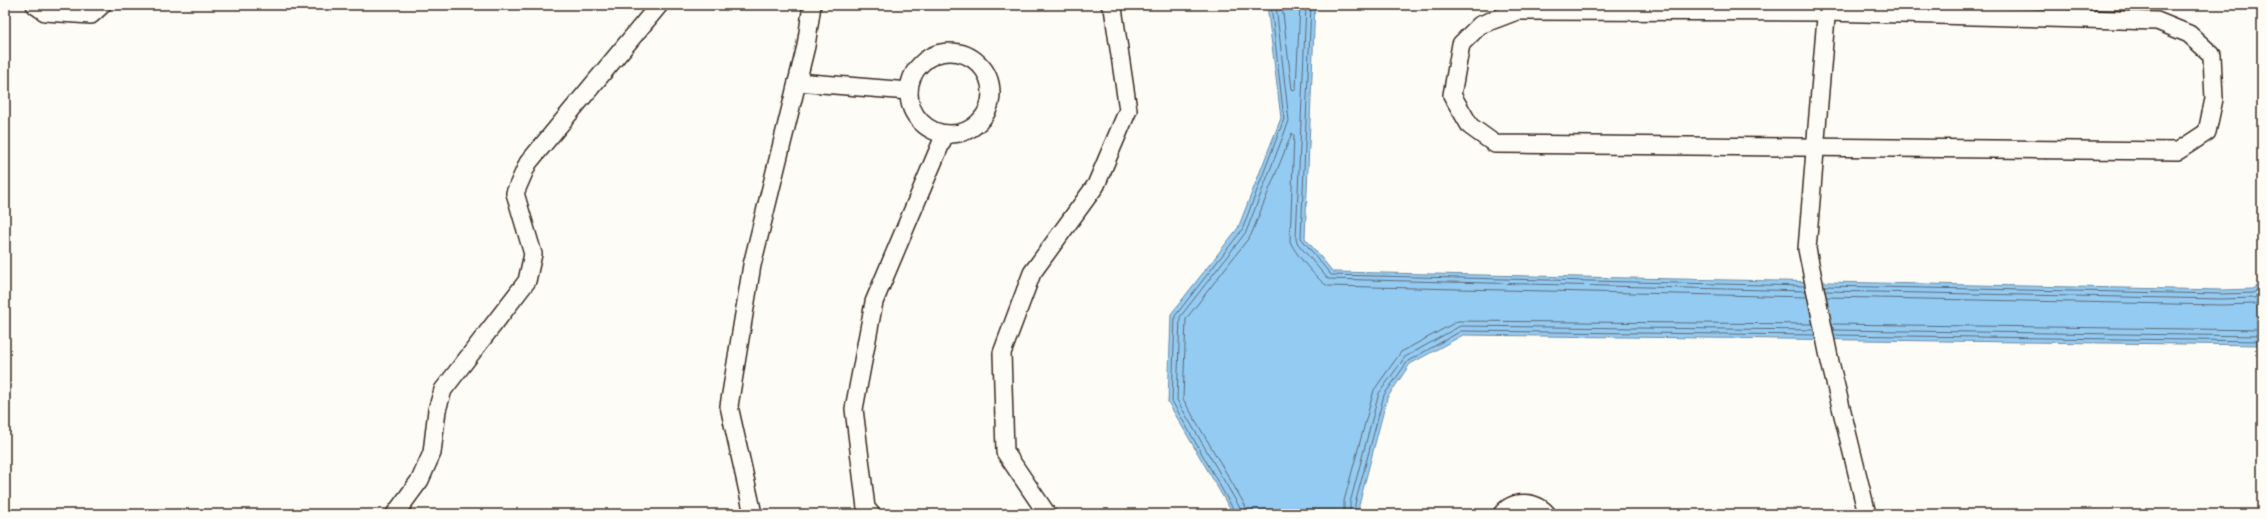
<svg xmlns="http://www.w3.org/2000/svg" width="2267" height="519" viewBox="0 0 2267 519" font-family="Mali,sans-serif">
<rect width="100%" height="100%" fill="#fdfcf7"/>
<filter id="ink" filterUnits="userSpaceOnUse"><feTurbulence type="fractalNoise" baseFrequency=".025" numOctaves="2"/><feDisplacementMap in="SourceGraphic" scale="8" xChannelSelector="R" yChannelSelector="G"/><feConvolveMatrix kernelMatrix="1 2 1 2 8 2 1 2 1" color-interpolation-filters="sRGB"/></filter>
<g filter="url(#ink)">
<polygon fill="#94cbf3" stroke="#708b9e" points="1267,5 1315,5 1305,238 1333,272 2222,290 2252,289 2262,282 2262,345 1463,335 1410,364 1387,398 1359,505 1359,514 1233,514 1168,402 1171,314 1238,228 1281,118"/>
<g fill="none" stroke-linecap="round" stroke-linejoin="round">
<g stroke="#5f6a73" stroke-width="1">
<polyline points="1282,5 1292,89 1294,91 1296,89 1300,5"/>
<polyline points="1306,5 1296,239 1298,244 1328,279 1806,291"/>
<polyline points="1311,5 1301,238 1331,275 1805,286"/>
<polyline points="1824,286 2222,294 2253,293 2262,287"/>
<polyline points="1825,291 2221,299 2254,298 2262,293"/>
<polyline points="1826,297 2221,305 2254,304 2262,301"/>
<polyline points="1832,324 2262,330"/>
<polyline points="1833,330 2262,336"/>
<polyline points="1834,335 2262,341"/>
<polyline points="1236,514 1172,401 1175,316 1242,230 1284,119 1271,5"/>
<polyline points="1241,514 1240,508 1177,400 1180,317 1246,232 1289,121 1276,5"/>
<path d="M1247,514L1245,505L1183,399L1186,319L1251,235L1292,133L1294,135L1290,241C1293,251 1318,281 1328,286L1807,297"/>
<polyline points="1344,514 1344,501 1374,390 1401,352 1458,321 1813,324"/>
<polyline points="1350,514 1350,503 1379,393 1405,357 1460,326 1814,330"/>
<polyline points="1355,514 1355,504 1384,395 1408,361 1461,331 1815,335"/>
</g>
<defs>
<g id="lane">
<polyline points="35,5 45,12 91,15 102,5"/>
<polyline points="1827,5 1807,249 1830,362 1867,514"/>
<polygon points="1517,11 1826,12 2157,21 2189,34 2212,55 2214,99 2207,132 2178,151 1495,144 1470,126 1452,95 1461,44 1480,25"/>
<circle cx="950" cy="93" r="41"/>
<polyline points="797,82 909,91"/>
<polyline points="395,514 420,480 432,453 437,410 443,390 527,281 533,254 515,193 528,163 659,5"/>
<polyline points="753,514 729,406 752,265 806,46 812,5"/>
<polyline points="871,514 866,508 854,409 874,302 945,134"/>
<polyline points="1047,514 1005,452 1002,353 1032,273 1096,185 1128,110 1113,8 1110,5"/>
<path d="M1502,514C1513,499 1536,501 1547,514"/>
</g>
</defs>
<use href="#lane" stroke="#3b2a1e" stroke-width="20"/>
<use href="#lane" stroke="#fdfcf7" stroke-width="17"/>
</g>
</g>
<rect width="2267" height="519" fill="none" stroke="#fdfcf7" stroke-width="20"/>
<rect x="10" y="10" width="2247" height="499" fill="none" stroke="#3b2a1e" stroke-width="1.5" filter="url(#ink)"/>
</svg>
